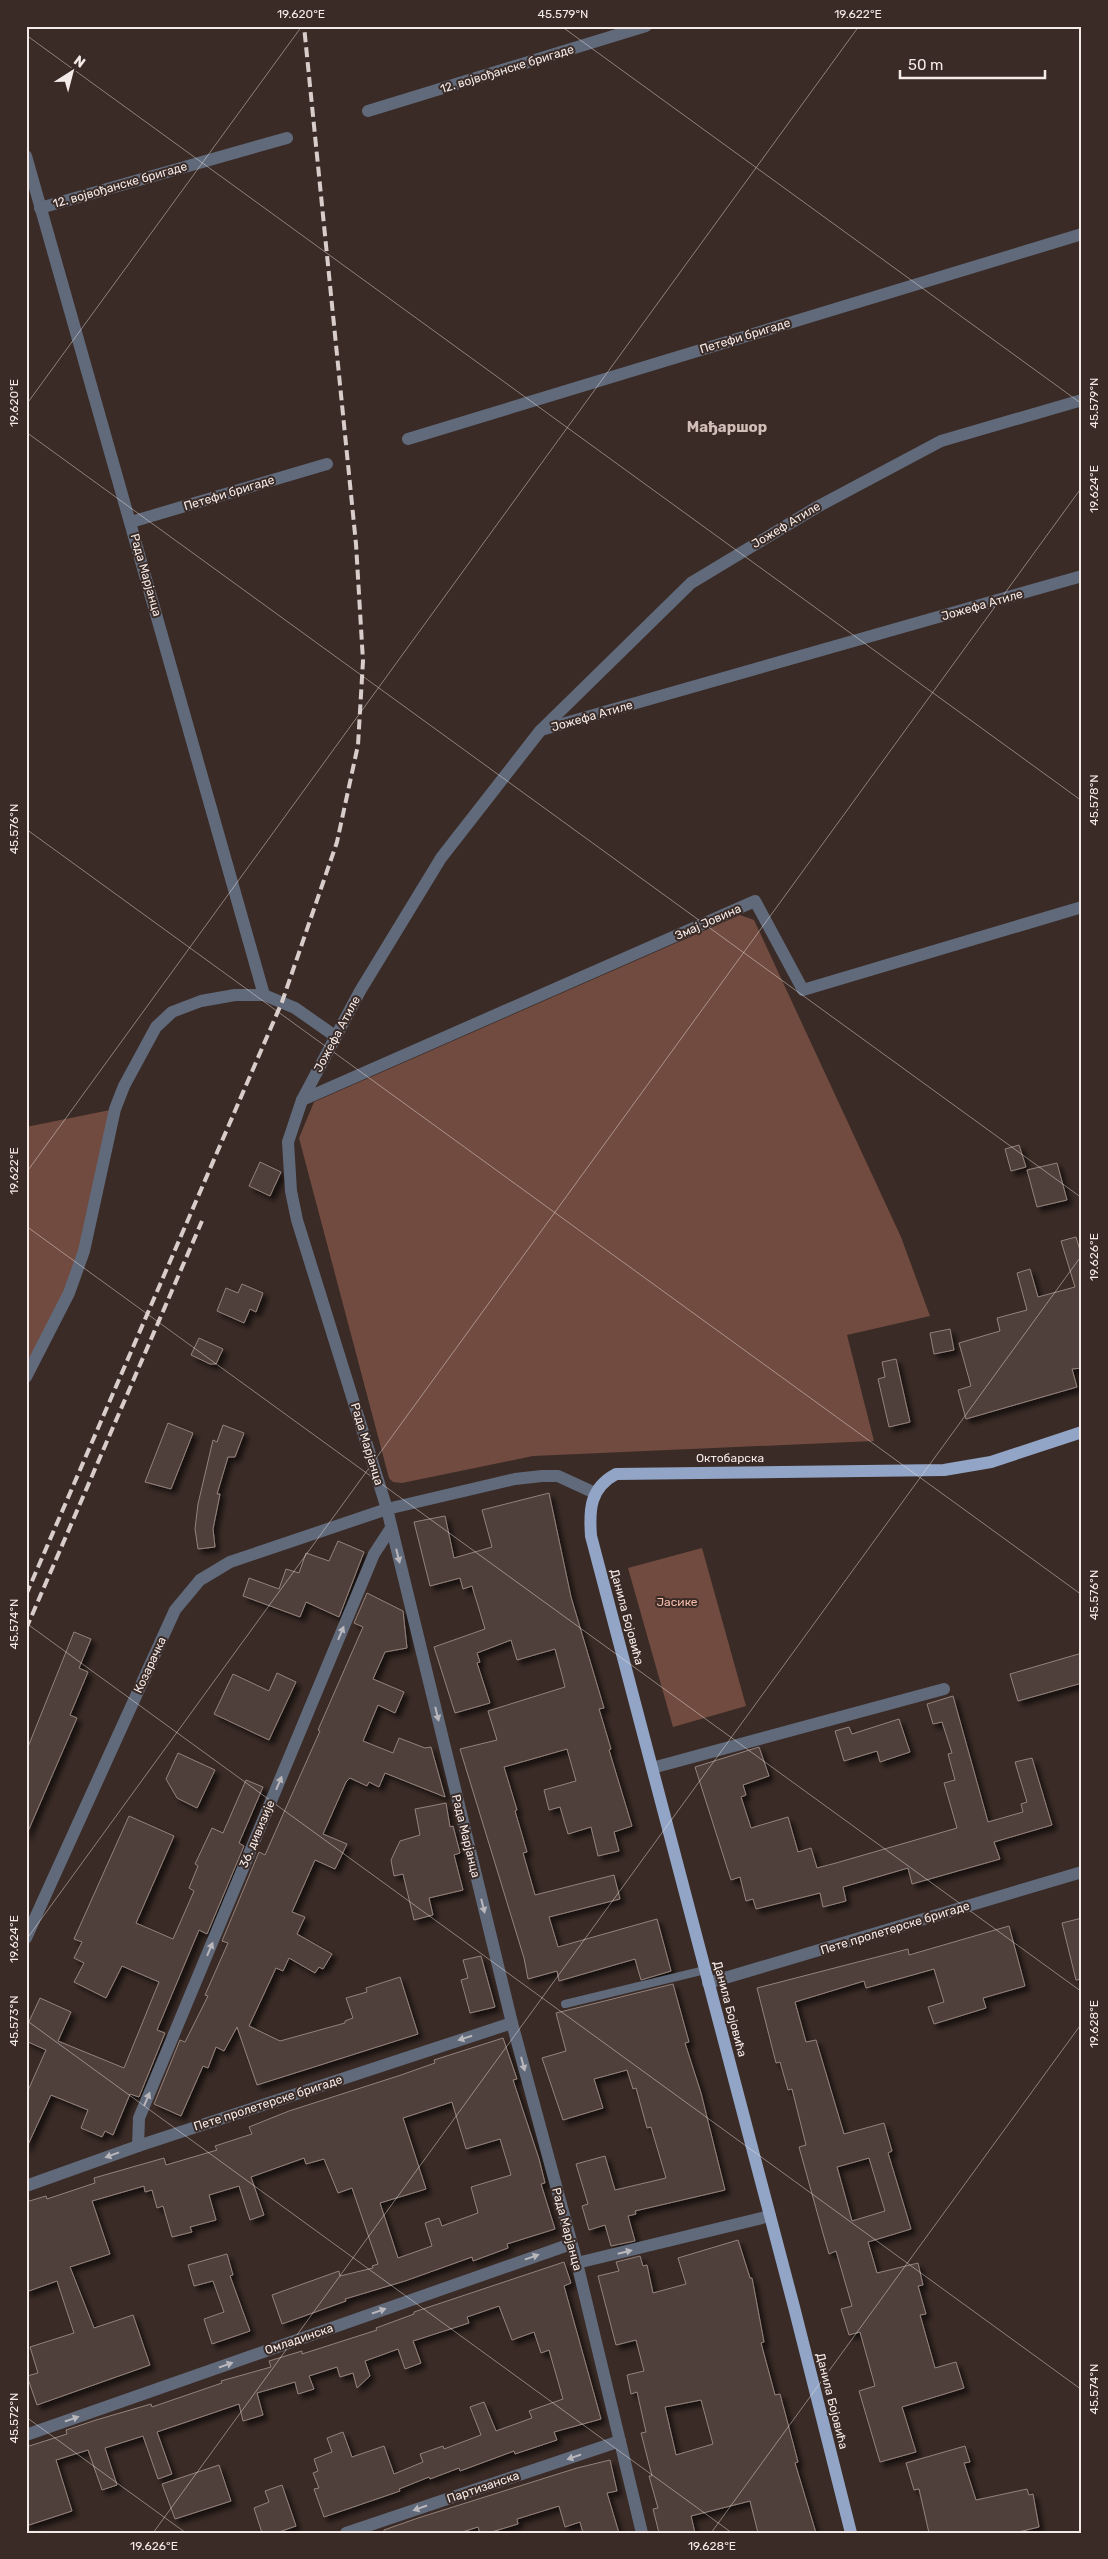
<svg xmlns="http://www.w3.org/2000/svg" width="1108" height="2559" viewBox="0 0 1108 2559" font-family="Rubik,sans-serif">
<defs>
<filter id="shadow"><feDropShadow dx="4.5" dy="4.5" stdDeviation="2.5" flood-color="#0009"/></filter>
</defs>
<rect width="100%" height="100%" fill="#3a2b26"/>
<g fill="#714b3f">
<polygon points="740,915 754,920 901,1237 930,1316 847,1335 874,1441 533,1456 402,1483 393,1482 389,1478 299,1138 314,1102"/>
<polygon points="115,1109 84,1251 26,1377 26,1127"/>
<polygon points="702,1548 746,1706 673,1727 628,1568"/>
</g>
<g fill="#4f3f3a" stroke="#94827c" fill-rule="evenodd" filter="url(#shadow)">
<polygon points="1019,1145 1026,1167 1011,1171 1005,1149"/>
<polygon points="260,1162 281,1172 270,1196 249,1186"/>
<polygon points="1057,1163 1067,1200 1037,1207 1027,1170"/>
<polygon points="1076,1237 1082,1257 1082,1368 1072,1369 1077,1387 966,1419 958,1390 971,1386 959,1343 1000,1331 997,1318 1027,1310 1017,1273 1030,1269 1038,1297 1075,1287 1061,1241"/>
<polygon points="242,1284 263,1293 256,1312 250,1309 244,1323 217,1311 226,1288 238,1293"/>
<polygon points="950,1329 954,1350 934,1354 930,1333"/>
<polygon points="199,1338 223,1349 216,1364 210,1364 191,1355"/>
<polygon points="896,1359 910,1422 889,1427 878,1379 885,1377 882,1362"/>
<polygon points="168,1423 193,1433 171,1489 145,1482"/>
<polygon points="223,1425 244,1433 235,1457 228,1457 217,1494 220,1494 213,1529 215,1547 198,1549 195,1529 198,1504 213,1440 217,1442"/>
<polygon points="549,1493 571,1597 604,1708 599,1709 611,1749 609,1750 632,1826 614,1832 619,1851 598,1856 591,1827 568,1834 560,1807 549,1810 544,1790 576,1781 567,1749 504,1767 517,1810 515,1811 527,1852 523,1853 535,1895 614,1875 620,1899 549,1917 558,1947 657,1919 671,1971 641,1980 635,1959 559,1981 557,1971 528,1979 524,1958 460,1749 497,1740 488,1711 565,1687 555,1649 517,1660 511,1640 477,1653 480,1662 477,1663 490,1703 455,1713 434,1647 485,1629 472,1586 463,1589 460,1578 430,1586 414,1522 445,1516 454,1558 492,1547 482,1510"/>
<polygon points="338,1541 364,1552 339,1617 306,1602 300,1617 243,1596 249,1578 279,1589 286,1569 299,1573 306,1553 329,1561"/>
<polygon points="367,1593 403,1611 407,1648 385,1652 373,1679 404,1692 395,1713 378,1705 363,1741 393,1753 399,1738 425,1748 431,1747 445,1797 385,1773 379,1787 369,1782 367,1786 350,1778 346,1782 323,1834 347,1844 335,1869 315,1860 292,1912 305,1917 297,1934 332,1954 323,1969 319,1967 315,1973 289,1958 283,1971 276,1968 249,2026 280,2041 345,2023 345,2021 353,2018 346,1998 367,1992 366,1988 400,1977 418,2034 257,2085 237,2027 224,2051 216,2047 208,2068 203,2066 181,2116 154,2104 180,2040 185,2042 208,1996 205,1995 228,1943 222,1941 259,1852 265,1855 320,1731 318,1730 363,1627 354,1623"/>
<polygon points="74,1632 91,1639 79,1668 88,1672 70,1715 77,1718 26,1836 26,1752"/>
<polygon points="1082,1653 1082,1683 1018,1701 1010,1674"/>
<polygon points="277,1673 296,1682 269,1740 214,1714 233,1674 269,1691"/>
<polygon points="953,1696 988,1822 1023,1812 1021,1804 1027,1802 1015,1762 1032,1758 1052,1825 994,1842 1000,1859 912,1884 908,1868 843,1887 846,1901 823,1907 820,1893 756,1909 753,1899 746,1901 740,1877 731,1880 695,1767 759,1747 769,1776 743,1785 746,1795 741,1797 751,1828 788,1817 798,1852 811,1848 817,1868 836,1863 957,1828 944,1783 955,1780 948,1754 952,1753 942,1722 933,1724 927,1704"/>
<polygon points="899,1719 910,1752 880,1762 877,1751 844,1761 835,1731 849,1727 852,1734"/>
<polygon points="178,1753 215,1770 197,1808 177,1798 166,1779"/>
<polygon points="246,1780 263,1787 239,1843 244,1846 207,1934 199,1930 157,2030 165,2033 139,2097 130,2094 113,2135 105,2131 102,2137 81,2128 88,2110 51,2095 26,2149 26,2095 46,2050 26,2041 26,2028 40,1998 71,2012 58,2041 124,2068 159,1982 122,1966 106,1998 74,1982 84,1963 74,1958 82,1942 74,1939 129,1816 174,1836 136,1923 173,1939 194,1891 189,1888 198,1866 195,1864 212,1828 223,1833"/>
<polygon points="446,1803 450,1827 453,1826 460,1853 454,1855 463,1890 429,1898 433,1915 414,1920 403,1874 394,1876 391,1860 400,1841 420,1835 415,1809"/>
<polygon points="1082,1918 1082,1979 1076,1980 1062,1923"/>
<path d="M1009,1926L1025,1986L983,1998L986,2008L934,2024L928,2007L944,2002L934,1969L866,1988L864,1981L795,2002L806,2042L816,2040L844,2134L884,2123L892,2151L888,2153L911,2229L868,2242L877,2273L918,2263L923,2285L918,2286L926,2314L920,2315L935,2368L956,2362L964,2388L902,2407L916,2452L880,2462L859,2391L875,2386L860,2332L849,2335L841,2309L852,2306L836,2251L829,2254L822,2230L799,2147L806,2145L792,2089L788,2090L780,2062L776,2063L757,1988L908,1949L909,1955ZM869,2158L885,2211L852,2221L837,2167Z"/>
<polygon points="481,1956 495,2007 470,2013 461,1980 468,1978 463,1960"/>
<polygon points="673,1984 689,2042 685,2043 701,2093 725,2190 635,2211 636,2214 628,2216 635,2241 611,2246 605,2225 589,2230 582,2206 588,2204 576,2164 605,2156 615,2190 666,2178 651,2127 647,2128 636,2088 633,2089 627,2070 594,2079 603,2108 563,2120 542,2058 566,2051 556,2013"/>
<path d="M503,2038L517,2079L513,2080L539,2159L545,2183L541,2184L555,2229L507,2244L508,2248L473,2261L472,2257L405,2281L345,2299L346,2301L282,2324L272,2295L339,2271L340,2276L373,2268L372,2266L378,2264L352,2188L338,2193L324,2159L306,2164L304,2158L251,2177L264,2215L250,2220L239,2186L209,2195L216,2220L190,2227L192,2232L172,2237L163,2206L157,2208L152,2190L145,2192L144,2186L92,2201L110,2254L70,2267L94,2328L133,2315L150,2365L37,2405L27,2376L38,2373L30,2347L74,2333L57,2281L26,2292V2202L46,2196L47,2199L95,2183L94,2178L164,2158L166,2165L217,2150L215,2146L252,2134L249,2127L289,2111L401,2075L435,2063L434,2060ZM452,2102L466,2149L500,2139L511,2175L471,2187L478,2213L442,2226L439,2218L425,2223L432,2246L398,2258L380,2203L426,2189L403,2118Z"/>
<path d="M738,2240L750,2278H752L764,2342L761,2343L775,2395L780,2394L798,2462L795,2463L816,2533H758L750,2501L691,2516L695,2533H659L653,2509L658,2508L649,2476H652L641,2433L646,2432L637,2392L631,2394L627,2375L644,2371L636,2340L616,2345L598,2276L619,2271L616,2262L640,2256L643,2266L647,2265L653,2293L686,2284L678,2258ZM701,2400L713,2444L676,2455L665,2407Z"/>
<polygon points="227,2254 233,2275 230,2276 250,2331 212,2344 204,2319 224,2312 213,2281 194,2286 188,2265"/>
<polygon points="564,2262 571,2283 564,2286 601,2419 554,2432 557,2440 515,2454 514,2451 460,2471 459,2468 430,2479 429,2477 399,2489 400,2491 324,2517 314,2489 319,2488 313,2473 318,2471 314,2459 332,2452 327,2438 343,2432 352,2457 384,2446 394,2474 423,2462 420,2454 443,2446 444,2449 481,2435 470,2407 484,2402 496,2431 532,2418 529,2411 563,2399 549,2350 541,2353 534,2332 512,2340 499,2306 467,2317 469,2323 413,2341 421,2363 405,2369 398,2349 365,2361 370,2376 357,2388 353,2373 340,2377 337,2367 309,2376 314,2389 298,2394 295,2382 257,2393 263,2415 243,2421 239,2404 157,2432 172,2474 158,2479 143,2436 105,2448 117,2485 102,2490 88,2450 56,2460 72,2511 26,2526 26,2447 67,2434 66,2430 96,2420 151,2404 152,2407 222,2383 221,2381 271,2367 269,2361 302,2351 302,2354 377,2330 376,2328 414,2314 414,2312"/>
<polygon points="965,2446 970,2462 964,2463 976,2500 1027,2489 1029,2495 1033,2494 1039,2527 1014,2533 929,2533 919,2489 914,2490 906,2463"/>
<polygon points="610,2460 617,2491 607,2493 619,2533 583,2533 580,2522 565,2527 559,2506 517,2519 518,2524 488,2533 480,2533 478,2527 459,2533 384,2533 384,2530 418,2518 577,2468"/>
<polygon points="219,2465 231,2501 175,2519 162,2484"/>
<polygon points="282,2485 296,2526 276,2533 262,2533 254,2508 269,2502 265,2491"/>
</g>
<g fill="none" stroke-linecap="round" stroke-linejoin="round">
<polyline stroke="#616a7b" stroke-width="8" points="565,2004 705,1970"/>
<g stroke="#616a7b" stroke-width="12">
<polyline points="368,111 646,26"/>
<polyline points="26,156 264,995"/>
<polyline points="40,208 287,138"/>
<polyline points="408,439 1082,234"/>
<polyline points="131,522 327,464"/>
<polyline points="541,730 1082,576"/>
<polyline points="302,1100 755,901 803,990 1082,907"/>
<polyline points="26,1377 69,1293 84,1251 115,1109 124,1086 156,1027 172,1012 201,1001 235,995 264,995 295,1008 335,1036"/>
<polyline points="652,1768 944,1689"/>
<polyline points="26,1938 175,1610 200,1580 230,1562 387,1509 515,1479 542,1476 558,1476 595,1493"/>
<polyline points="708,1983 1082,1872"/>
<polyline points="138,2146 139,2118 374,1554 391,1528"/>
<polyline points="26,2186 138,2146 512,2023"/>
<polyline points="577,2263 770,2216"/>
<polyline points="26,2435 571,2244"/>
<polyline points="346,2533 620,2441"/>
<polyline points="642,2533 577,2263 512,2023 387,1509 297,1220 291,1191 288,1142 302,1100 360,991 441,858 540,731 691,583 817,507 941,441 1082,400"/>
</g>
<path stroke="#92a5c6" stroke-width="12" d="M851,2533L794,2307L591,1536C589,1509 590,1488 616,1474L944,1470L991,1462L1082,1432"/>
<g stroke="#d8cdca" stroke-width="4" stroke-dasharray="10 5" stroke-linecap="butt">
<polyline points="26,1595 282,1002 337,842 358,745 363,661 356,544 304,26"/>
<polyline points="26,1629 202,1221"/>
</g>
</g>
<defs><path id="oneway-solid" d="M-6-.8H1V-3.2L6.5 0L1 3.2V.8H-6Z" transform="scale(1.25)"/></defs>
<g fill="#b9b7bc">
<use href="#oneway-solid" transform="translate(398 1556) rotate(76)"/>
<use href="#oneway-solid" transform="translate(341 1633) rotate(-67)"/>
<use href="#oneway-solid" transform="translate(437 1714) rotate(76)"/>
<use href="#oneway-solid" transform="translate(279 1783) rotate(-67)"/>
<use href="#oneway-solid" transform="translate(483 1906) rotate(76)"/>
<use href="#oneway-solid" transform="translate(210 1949) rotate(-67)"/>
<use href="#oneway-solid" transform="translate(465 2038) rotate(162)"/>
<use href="#oneway-solid" transform="translate(523 2064) rotate(75)"/>
<use href="#oneway-solid" transform="translate(147 2099) rotate(-67)"/>
<use href="#oneway-solid" transform="translate(112 2155) rotate(160)"/>
<use href="#oneway-solid" transform="translate(625 2252) rotate(-14)"/>
<use href="#oneway-solid" transform="translate(532 2257) rotate(-19)"/>
<use href="#oneway-solid" transform="translate(379 2311) rotate(-19)"/>
<use href="#oneway-solid" transform="translate(226 2365) rotate(-19)"/>
<use href="#oneway-solid" transform="translate(72 2419) rotate(-19)"/>
<use href="#oneway-solid" transform="translate(574 2457) rotate(161)"/>
<use href="#oneway-solid" transform="translate(420 2508) rotate(161)"/>
</g>
<path fill="none" stroke="#f4eae7" stroke-width="1" stroke-opacity="0.45" d="M561,26L1082,404M26,35L1082,801M26,405L302,26M26,432L1082,1198M26,829L1082,1595M26,1173L859,26M26,1226L1082,1992M26,1623L1082,2390M26,1940L1082,487M26,2020L732,2533M26,2417L186,2533M153,2533L1082,1255M711,2533L1082,2023"/>
<g text-anchor="middle" stroke-width="4" stroke-linejoin="round" paint-order="stroke">
<g font-size="12" fill="#f4eae7" stroke="#3a2b26">
<text transform="translate(507 69) rotate(-17)" y="4">12. војвођанске бригаде</text>
<text transform="translate(120 185) rotate(-16)" y="4">12. војвођанске бригаде</text>
<text transform="translate(745 336) rotate(-17)" y="4">Петефи бригаде</text>
<text transform="translate(229 493) rotate(-17)" y="4">Петефи бригаде</text>
<text transform="translate(786 525) rotate(-31)" y="4">Јожеф Атиле</text>
<text transform="translate(146 575) rotate(74)" y="4">Рада Марјанца</text>
<text transform="translate(982 605) rotate(-16)" y="4">Јожефа Атиле</text>
<text transform="translate(592 716) rotate(-16)" y="4">Јожефа Атиле</text>
<text transform="translate(708 922) rotate(-24)" y="4">Змај Јовина</text>
<text transform="translate(337 1034) rotate(-62)" y="4">Јожефа Атиле</text>
<text transform="translate(367 1444) rotate(73)" y="4">Рада Марјанца</text>
<text x="730" y="1462">Октобарска</text>
<text transform="translate(627 1617) rotate(75)" y="4">Данила Бојовића</text>
<text transform="translate(150 1665) rotate(-65)" y="4">Козарачка</text>
<text transform="translate(257 1834) rotate(-67)" y="4">36. дивизије</text>
<text transform="translate(466 1836) rotate(76)" y="4">Рада Марјанца</text>
<text transform="translate(895 1928) rotate(-17)" y="4">Пете пролетерске бригаде</text>
<text transform="translate(730 2009) rotate(75)" y="4">Данила Бојовића</text>
<text transform="translate(268 2103) rotate(-18)" y="4">Пете пролетерске бригаде</text>
<text transform="translate(567 2229) rotate(75)" y="4">Рада Марјанца</text>
<text transform="translate(299 2339) rotate(-19)" y="4">Омладинска</text>
<text transform="translate(832 2401) rotate(76)" y="4">Данила Бојовића</text>
<text transform="translate(483 2487) rotate(-19)" y="4">Партизанска</text>
</g>
<g font-size="12" fill="#f7bba9" stroke="#3a2b26">
<text x="677" y="1606">Јасике</text>
</g>
<g font-size="15" font-weight="bold" fill="#d1beb8" stroke="#3a2b26">
<text x="727" y="432">Мађаршор</text>
</g>
</g>
<rect width="1108" height="2559" fill="none" stroke="#3a2b26" stroke-width="55"/>
<g transform="translate(72 72) rotate(36)" stroke="#3a2b26" stroke-width="4" paint-order="stroke">
<path d="M0-4L9 19L0 12L-9 19Z" fill="#f4eae7"/>
<text y="-8" font-size="14" font-weight="bold" text-anchor="middle" fill="#f4eae7">N</text>
</g>
<path d="M900 70v8h145v-8" fill="none" stroke="#f4eae7" stroke-width="2.5"/>
<text x="908" y="70" font-size="15" fill="#f4eae7" stroke="#3a2b26" stroke-width="4" paint-order="stroke">50 m</text>
<rect x="28" y="28" width="1052" height="2504" fill="none" stroke="#f4eae7" stroke-width="2"/>
<g font-size="12" text-anchor="middle" fill="#f4eae7">
<text x="301" y="18">19.620°E</text>
<text x="563" y="18">45.579°N</text>
<text x="858" y="18">19.622°E</text>
<text transform="translate(1094 403) rotate(-90)" y="4">45.579°N</text>
<text transform="translate(14 403) rotate(-90)" y="4">19.620°E</text>
<text transform="translate(1094 489) rotate(-90)" y="4">19.624°E</text>
<text transform="translate(1094 800) rotate(-90)" y="4">45.578°N</text>
<text transform="translate(14 829) rotate(-90)" y="4">45.576°N</text>
<text transform="translate(14 1171) rotate(-90)" y="4">19.622°E</text>
<text transform="translate(1094 1257) rotate(-90)" y="4">19.626°E</text>
<text transform="translate(1094 1595) rotate(-90)" y="4">45.576°N</text>
<text transform="translate(14 1624) rotate(-90)" y="4">45.574°N</text>
<text transform="translate(14 1939) rotate(-90)" y="4">19.624°E</text>
<text transform="translate(14 2021) rotate(-90)" y="4">45.573°N</text>
<text transform="translate(1094 2024) rotate(-90)" y="4">19.628°E</text>
<text transform="translate(1094 2389) rotate(-90)" y="4">45.574°N</text>
<text transform="translate(14 2418) rotate(-90)" y="4">45.572°N</text>
<text x="154" y="2550">19.626°E</text>
<text x="712" y="2550">19.628°E</text>
</g>
</svg>
